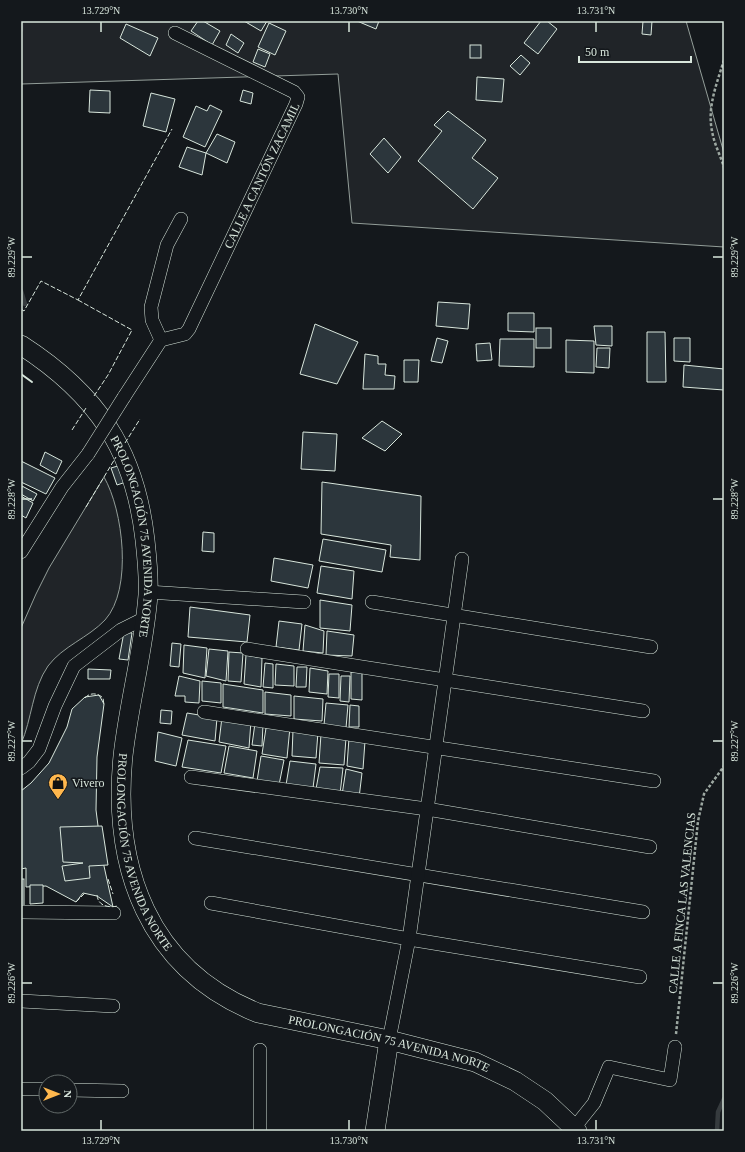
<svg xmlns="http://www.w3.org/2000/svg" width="745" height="1152" viewBox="0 0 745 1152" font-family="Georgia,serif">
<rect width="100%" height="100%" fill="#14181c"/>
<g fill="#202428" stroke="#939e99">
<polygon points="21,21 686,21 724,153 724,247 352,223 338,74 21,84"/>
<path d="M104,477C123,510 133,589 105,620C88,638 63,646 48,666C32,689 32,719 21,744V628L36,594L49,568Z"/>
</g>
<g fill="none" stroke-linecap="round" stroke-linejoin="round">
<g stroke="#363b3e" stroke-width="4.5">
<polyline points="21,30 21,21"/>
<polyline points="21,291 25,304"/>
<polyline points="717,1131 718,1112 724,1099"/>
</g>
</g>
<g fill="#2c363c" stroke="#d8e6dc">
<polygon points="198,21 203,21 220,31 212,45 191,31"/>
<polygon points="244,21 267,21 261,31"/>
<polygon points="357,21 379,21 376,29"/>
<polygon points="541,21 547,21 557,29 538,54 524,43"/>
<polygon points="643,21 652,21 651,35 642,34"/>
<polygon points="269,23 286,31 275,55 258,47"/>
<polygon points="126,24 158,38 150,56 120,38"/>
<polygon points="231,34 244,43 238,53 226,45"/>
<rect x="470" y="45" width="11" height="13"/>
<polygon points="258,49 270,54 265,67 253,62"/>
<polygon points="521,55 530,63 520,75 510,66"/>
<polygon points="477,77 504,79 502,102 476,100"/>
<polygon points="90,90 110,91 110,113 89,112"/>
<polygon points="243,90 253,93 251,104 240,101"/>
<polygon points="151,93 175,99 166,132 143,126"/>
<polygon points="210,105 222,111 205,147 183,137 196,106 207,111"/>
<polygon points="448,111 486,140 472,158 498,178 473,209 418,161 442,131 434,125"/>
<polygon points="217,134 235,142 227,163 206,153"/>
<polygon points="384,138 401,157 388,173 370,154"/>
<polygon points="187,147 206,153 202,175 179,167"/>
<polygon points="438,302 470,304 468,329 436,326"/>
<polygon points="508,313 534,313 534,332 508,331"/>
<polygon points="315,324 358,342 337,384 300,374"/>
<polygon points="594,326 612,326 612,346 596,345"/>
<rect x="536" y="328" width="15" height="20"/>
<polygon points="647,332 665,332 666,382 647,382"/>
<polygon points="437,338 448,341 442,363 431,361"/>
<polygon points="674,338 690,338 690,362 674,361"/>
<polygon points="500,339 534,339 534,367 499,366"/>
<polygon points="566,340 594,341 594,373 566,372"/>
<polygon points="490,343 492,360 477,361 476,344"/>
<polygon points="597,348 610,348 609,368 596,367"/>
<polygon points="365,354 378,356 378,364 386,364 385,375 395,376 394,389 363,389"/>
<polygon points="404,360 419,360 418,382 404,382"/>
<polygon points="684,365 724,369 724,390 683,387"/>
<polygon points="382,421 402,434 385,451 362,438"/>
<polygon points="303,432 337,434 335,471 301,469"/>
<polygon points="45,452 62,461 56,474 40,465"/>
<polygon points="21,461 55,478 46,494 21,482"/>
<polygon points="121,465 126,482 117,485 111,468"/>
<polygon points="322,482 421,496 420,560 390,557 391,545 321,534"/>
<polygon points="22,486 37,494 33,501 21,494"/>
<polygon points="21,496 33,503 26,518 21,515"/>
<polygon points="203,532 214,533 214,552 202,551"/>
<polygon points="323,539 386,550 382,572 319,561"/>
<polygon points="274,558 313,565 308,588 271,581"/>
<polygon points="321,566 354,571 352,599 317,593"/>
<polygon points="320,600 352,605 350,631 320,628"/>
<polygon points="190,607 250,615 247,642 188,637"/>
<polygon points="279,621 302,624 299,650 276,647"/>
<polygon points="305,625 324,631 323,653 303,651"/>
<polygon points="327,631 354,635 352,656 326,655"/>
<polygon points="124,632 132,633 128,660 119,659"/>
<polygon points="172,643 181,644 179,667 170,666"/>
<polygon points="184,645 207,648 205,678 183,673"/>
<polygon points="209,649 228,651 226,681 206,676"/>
<polygon points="229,652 243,653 241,682 228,681"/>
<polygon points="246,655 262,658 261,687 244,684"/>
<polygon points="265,663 273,664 273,688 263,687"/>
<polygon points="276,664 294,666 294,686 275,685"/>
<polygon points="297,667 307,667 306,687 296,687"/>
<polygon points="310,668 328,671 327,694 309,692"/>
<polygon points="88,669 111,670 110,679 88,679"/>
<polygon points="351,672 362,673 362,700 351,699"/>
<polygon points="329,674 339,674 339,698 328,697"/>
<polygon points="179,676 200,681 199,703 185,702 185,696 175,696"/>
<polygon points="341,676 350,676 349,702 340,701"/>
<polygon points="202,681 221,683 221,703 202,701"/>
<polygon points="223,684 263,690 263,713 223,707"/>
<polygon points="265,692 291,695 291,716 265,714"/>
<polygon points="99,695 104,704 97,757 96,810 102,857 113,907 97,896 83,893 76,902 46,886 26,887 26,868 21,869 21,791 31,783 49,763 67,727 72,709 85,697"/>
<polygon points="294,696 323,699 322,721 294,719"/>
<polygon points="326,703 348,705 346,728 324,725"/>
<polygon points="350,705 359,706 359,727 349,727"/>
<polygon points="161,710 172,711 171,724 160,723"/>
<polygon points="187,713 217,718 215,741 182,735"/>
<polygon points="222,717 251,721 249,748 219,742"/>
<polygon points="255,723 263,724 262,746 252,745"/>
<polygon points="290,727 287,758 262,754 266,728"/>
<polygon points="293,730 318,732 316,758 292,756"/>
<polygon points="158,732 182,738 176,766 155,761"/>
<polygon points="321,734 346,738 344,765 319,763"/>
<polygon points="349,738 365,741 363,769 347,766"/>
<polygon points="188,740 226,746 221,773 182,767"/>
<polygon points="229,746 257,751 253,778 224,773"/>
<polygon points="261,756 284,760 279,785 257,781"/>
<polygon points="290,761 316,764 313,788 286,785"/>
<polygon points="320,767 343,768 340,794 316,789"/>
<polygon points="346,769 362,773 359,798 342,795"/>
<polygon points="102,826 108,865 89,866 90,878 65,881 62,866 83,863 63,862 60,827"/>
<rect x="21" y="879" width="3" height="28"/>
<polygon points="30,885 43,885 43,903 30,904"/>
</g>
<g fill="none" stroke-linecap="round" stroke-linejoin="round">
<defs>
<g id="street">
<path id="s1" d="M161,340L185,334L189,329L296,104L298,97L294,92L175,33"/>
<polyline points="161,340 152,320 151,307 167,245 181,219"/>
<polyline points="124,397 161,340"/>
<polyline points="21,552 62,487 88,454"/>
<polyline points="148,592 304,602"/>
<polyline points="372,602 651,647"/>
<polyline points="247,649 643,711"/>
<polyline points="204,712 654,781"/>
<polyline points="21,768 29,762 39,749 55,706 74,666 121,630 145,618"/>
<polyline points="191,777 427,809 650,847"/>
<polyline points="195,838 643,912"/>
<polyline points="211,903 409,939 640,977"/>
<polyline points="21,912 114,913"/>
<polyline points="21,1001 113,1006"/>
<polyline points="389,1040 409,939 462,559"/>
<polyline points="21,1089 46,1089"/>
<polyline points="70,1090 122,1091"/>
<polyline points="574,1128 594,1103 609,1067 670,1080 675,1047"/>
<polyline points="260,1131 260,1050"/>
</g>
<g id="secondary">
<path id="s2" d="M21,345C97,394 135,450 145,540C147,558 149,577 148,595C144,649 129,702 123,756C112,868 148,969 258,1013L389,1040L475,1062L515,1081L545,1101L577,1131"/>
<polyline points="375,1131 389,1040"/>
</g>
</defs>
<use href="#street" stroke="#d8e6dc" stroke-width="14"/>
<use href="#secondary" stroke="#d8e6dc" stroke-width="20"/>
<g stroke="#9da8a2" stroke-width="2.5" stroke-dasharray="3 2" stroke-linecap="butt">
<path d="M724,60C717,83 707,107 712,131C714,143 720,155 724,167"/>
<polyline points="676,1034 698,821 704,794 724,766"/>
</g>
<use href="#street" stroke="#14181c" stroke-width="13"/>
<use href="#secondary" stroke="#14181c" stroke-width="19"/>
<defs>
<polyline id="street-bridge" points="88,454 124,397"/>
</defs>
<use href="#street-bridge" stroke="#d8e6dc" stroke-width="14" stroke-linecap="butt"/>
<use href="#street-bridge" stroke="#14181c" stroke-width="13"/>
<g stroke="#d8e6dc" stroke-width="1" stroke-dasharray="5 2" stroke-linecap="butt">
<polyline points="78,300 132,330 108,375 94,396"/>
<polyline points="21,309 24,311 41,281 78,300 172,129"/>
<polyline points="72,430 86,408"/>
<polyline points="125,443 140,419"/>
<polyline points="86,507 116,457"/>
<path d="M85,698C90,692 98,693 103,698L104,705"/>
<polyline points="108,879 113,894"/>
<path d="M97,895C98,906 108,908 118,906"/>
<polyline points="76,902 85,893"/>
</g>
<polyline stroke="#d8e6dc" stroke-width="2" points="21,374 32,382"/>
</g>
<path fill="none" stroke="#d8e6dc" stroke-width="1.5" d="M101,22V32M349,22V32M596,22V32M22,257H32M713,257H723M22,499H32M713,499H723M22,741H32M713,741H723M22,983H32M713,983H723M101,1120V1130M349,1120V1130M596,1120V1130"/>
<defs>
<symbol id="shop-pin" viewBox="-11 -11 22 30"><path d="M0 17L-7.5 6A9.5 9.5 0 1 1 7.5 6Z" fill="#ffb74d" stroke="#14181c"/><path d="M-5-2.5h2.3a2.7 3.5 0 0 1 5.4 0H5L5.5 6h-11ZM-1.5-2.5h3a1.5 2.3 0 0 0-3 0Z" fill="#111"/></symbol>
</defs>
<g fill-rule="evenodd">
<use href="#shop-pin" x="47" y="772" width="22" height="30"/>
</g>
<g text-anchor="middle" stroke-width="3" stroke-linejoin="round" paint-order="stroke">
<g font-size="12" fill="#d8e6dc" stroke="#14181c">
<text dy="4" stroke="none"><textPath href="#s1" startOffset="201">CALLE A CANTÓN ZACAMIL</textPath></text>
<text dy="4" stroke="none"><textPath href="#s2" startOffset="235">PROLONGACIÓN 75 AVENIDA NORTE</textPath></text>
<text dy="4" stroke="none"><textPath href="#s2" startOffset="559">PROLONGACIÓN 75 AVENIDA NORTE</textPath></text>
<text transform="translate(682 903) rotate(-84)" y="4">CALLE A FINCA LAS VALENCIAS</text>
<text dy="4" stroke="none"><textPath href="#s2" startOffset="907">PROLONGACIÓN 75 AVENIDA NORTE</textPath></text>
</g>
<g font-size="12" fill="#d8e6dc" stroke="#14181c" text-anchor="start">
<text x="72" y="787">Vivero</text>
</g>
</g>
<rect width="745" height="1152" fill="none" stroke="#14181c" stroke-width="44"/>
<g transform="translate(58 1094) rotate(90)"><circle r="19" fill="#14181c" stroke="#626a69"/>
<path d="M0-3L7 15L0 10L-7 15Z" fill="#ffb74d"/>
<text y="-6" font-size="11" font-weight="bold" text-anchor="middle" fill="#d8e6dc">N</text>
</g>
<path d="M579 56v6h112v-6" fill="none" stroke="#d8e6dc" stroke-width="2"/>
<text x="585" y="56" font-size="12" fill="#d8e6dc" stroke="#14181c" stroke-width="3" paint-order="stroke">50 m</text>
<rect x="22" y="22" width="701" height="1108" fill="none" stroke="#d8e6dc" stroke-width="1.5"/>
<g font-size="10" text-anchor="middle" fill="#d8e6dc">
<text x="101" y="14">13.729°N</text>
<text x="349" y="14">13.730°N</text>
<text x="596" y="14">13.731°N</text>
<text transform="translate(11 257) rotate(-90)" y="4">89.229°W</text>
<text transform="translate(734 257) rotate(-90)" y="4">89.229°W</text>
<text transform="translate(11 499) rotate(-90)" y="4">89.228°W</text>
<text transform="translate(734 499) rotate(-90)" y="4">89.228°W</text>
<text transform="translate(11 741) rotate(-90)" y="4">89.227°W</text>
<text transform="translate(734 741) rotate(-90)" y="4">89.227°W</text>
<text transform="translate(734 983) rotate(-90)" y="4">89.226°W</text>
<text transform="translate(11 983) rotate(-90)" y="4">89.226°W</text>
<text x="101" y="1144">13.729°N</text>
<text x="349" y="1144">13.730°N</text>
<text x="596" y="1144">13.731°N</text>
</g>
</svg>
